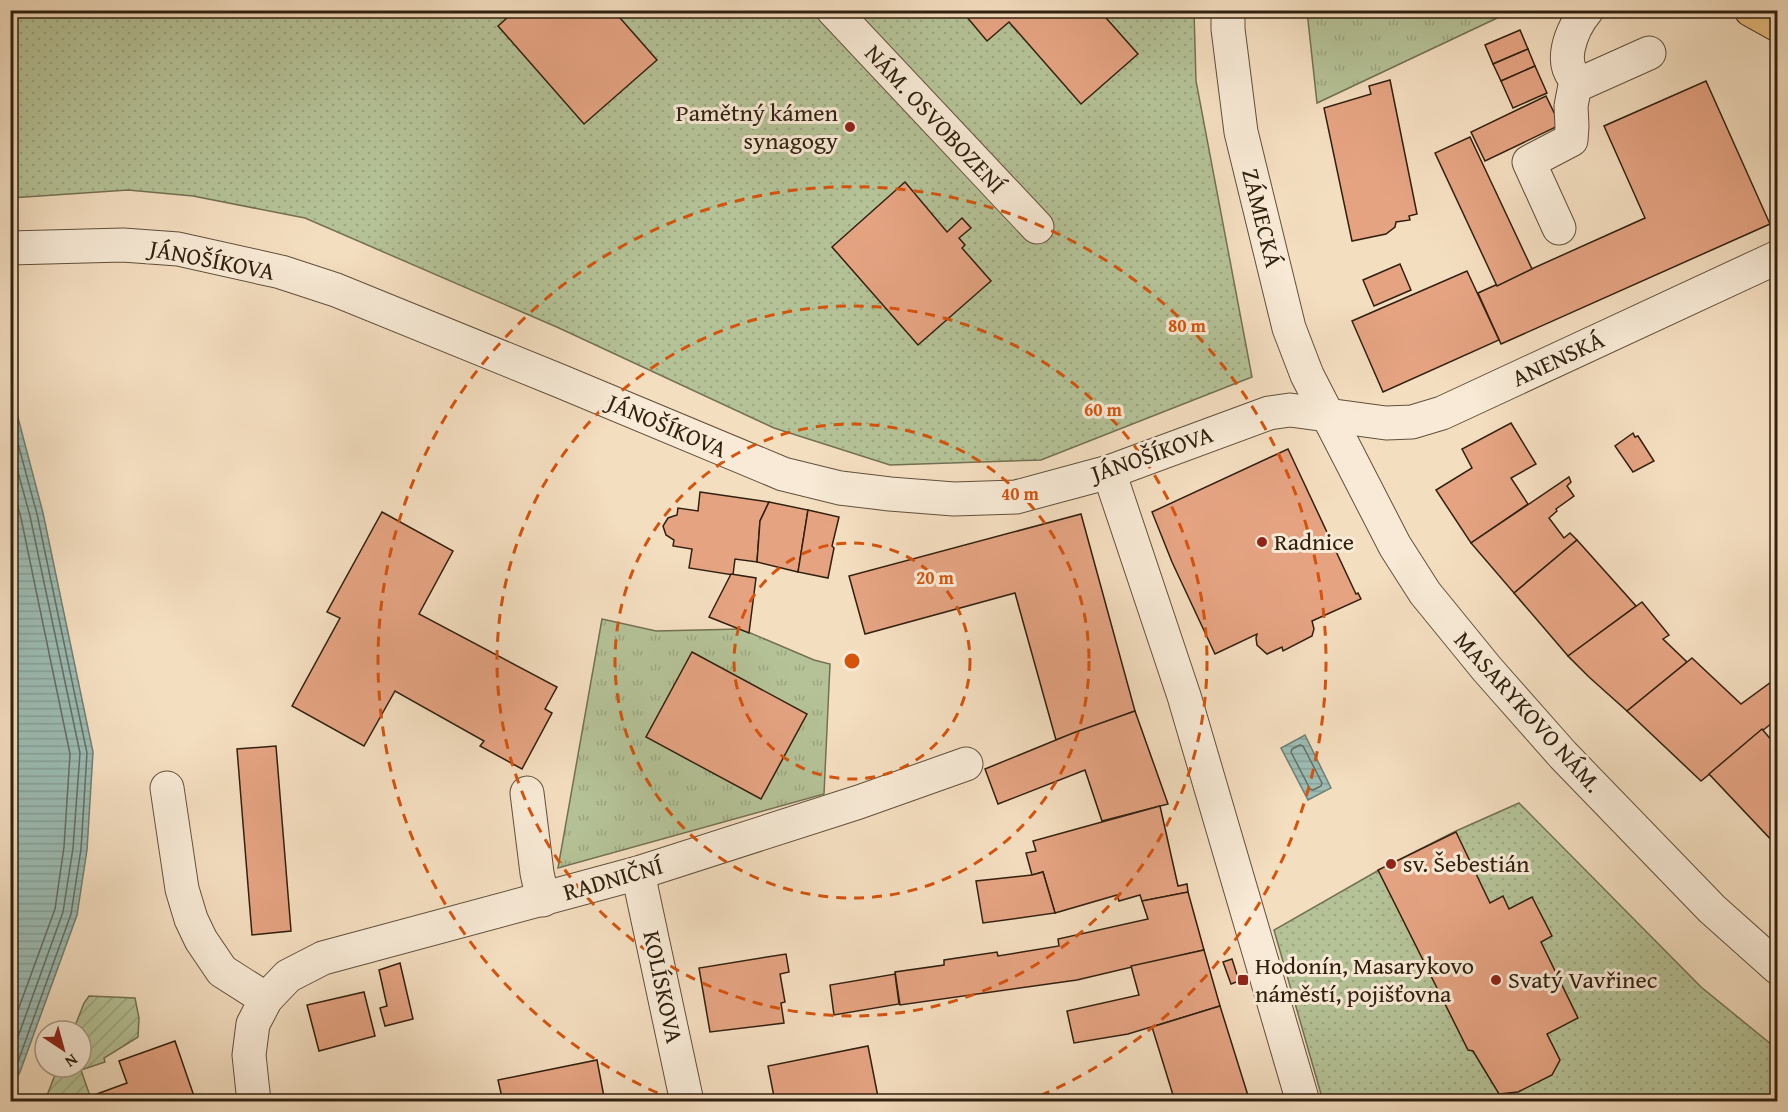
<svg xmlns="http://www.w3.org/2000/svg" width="1788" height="1112" viewBox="0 0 1788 1112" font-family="'Gentium Book Plus',serif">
<defs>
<pattern id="grass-tufts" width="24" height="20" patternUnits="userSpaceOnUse" patternTransform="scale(1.5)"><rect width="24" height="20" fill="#b5c297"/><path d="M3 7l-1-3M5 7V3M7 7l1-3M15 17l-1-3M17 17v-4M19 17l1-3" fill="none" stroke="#9ca681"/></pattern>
<pattern id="park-dots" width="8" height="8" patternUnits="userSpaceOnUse" patternTransform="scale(1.5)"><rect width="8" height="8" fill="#b5c297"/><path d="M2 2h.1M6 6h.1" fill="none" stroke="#9ca681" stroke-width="1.8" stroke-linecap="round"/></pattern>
<pattern id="garden-furrows" width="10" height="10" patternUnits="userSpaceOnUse" patternTransform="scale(1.5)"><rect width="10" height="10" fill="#b5c297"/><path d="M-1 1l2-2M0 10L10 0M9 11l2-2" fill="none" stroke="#9ca681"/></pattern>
<pattern id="water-rules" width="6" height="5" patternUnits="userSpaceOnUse" patternTransform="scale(1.5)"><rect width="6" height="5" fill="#9cbcb4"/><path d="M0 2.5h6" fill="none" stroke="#87a19a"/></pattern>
</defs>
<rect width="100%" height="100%" fill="#f4dec0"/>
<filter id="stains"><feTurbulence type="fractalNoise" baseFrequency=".00333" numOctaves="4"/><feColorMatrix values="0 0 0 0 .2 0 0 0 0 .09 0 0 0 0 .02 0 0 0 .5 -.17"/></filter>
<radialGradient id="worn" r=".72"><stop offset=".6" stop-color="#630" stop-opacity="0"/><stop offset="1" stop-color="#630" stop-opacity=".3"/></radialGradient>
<g fill="url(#grass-tufts)" stroke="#737153" stroke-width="1.5">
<polygon points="1307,11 1307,10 1512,11 1317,103"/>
<polygon points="602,619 656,631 741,629 814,660 830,664 824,794 558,868"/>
</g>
<g fill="url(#park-dots)" stroke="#737153" stroke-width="1.5">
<polygon points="16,11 1194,11 1196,81 1252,377 1041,460 890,465 774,428 559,328 305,218 193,196 128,190 11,198 10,19"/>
<polygon points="1519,803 1701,987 1777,1049 1777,1063 1770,1101 1323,1101 1274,930 1379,870 1456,831"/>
</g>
<polygon fill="url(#garden-furrows)" stroke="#737153" stroke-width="1.5" points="89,996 135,998 139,1018 138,1037 104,1058 105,1062 81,1070 90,1096 83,1099 84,1101 66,1101 67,1099 46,1098 58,1067 81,1067 81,1031 73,1031 84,1003"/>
<g fill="url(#water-rules)" stroke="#717e72" stroke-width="1.5">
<polygon points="11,391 43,513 93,752 87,850 77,915 20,1072 11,1089"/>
<polygon points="1305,735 1331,788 1308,800 1281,748"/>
</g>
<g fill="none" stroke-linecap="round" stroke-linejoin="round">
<g stroke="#666e62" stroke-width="1.5">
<polyline points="10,414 37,514 87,753 81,849 71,914 15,1070 10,1077"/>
<polyline points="10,443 30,516 80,753 73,848 63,912 10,1059"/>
<polyline points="10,478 21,518 70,754 64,847 55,909 10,1032"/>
<polygon points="1300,745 1303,746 1322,783 1321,786 1313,790 1310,789 1291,752 1292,749"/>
</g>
</g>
<g fill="#e5a382" stroke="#31200f" stroke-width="1.5">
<polygon points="516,10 613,10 657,60 584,124 498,26"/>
<polygon points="961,10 1099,10 1138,54 1081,104 1009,22 987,41"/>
<polygon points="1520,30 1528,49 1493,64 1485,45"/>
<polygon points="1528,49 1535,66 1501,81 1493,64"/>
<polygon points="1535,66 1547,93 1513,108 1501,81"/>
<polygon points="1390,80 1417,214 1409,216 1410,220 1396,222 1395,227 1386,234 1352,241 1324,108 1371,94 1369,86"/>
<polygon points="1706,81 1770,224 1501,344 1478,293 1645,218 1604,126"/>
<polygon points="1546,96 1560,125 1485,161 1471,132"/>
<polygon points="1470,137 1532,269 1497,286 1435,153"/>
<polygon points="905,182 947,232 962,218 971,228 959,238 965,245 962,248 991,281 918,345 832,247"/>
<polygon points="1400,264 1411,290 1374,306 1363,280"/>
<polygon points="1467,271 1499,340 1383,392 1352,321"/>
<polygon points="1511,423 1536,464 1511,478 1528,504 1471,543 1436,490 1472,468 1462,449"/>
<polygon points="1633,433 1635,437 1638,436 1654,461 1633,472 1615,446"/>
<polygon points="1288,449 1356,594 1358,593 1361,599 1312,621 1314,629 1312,636 1283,651 1282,647 1267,654 1257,645 1256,638 1257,634 1215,654 1172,562 1152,512"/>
<polygon points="1569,477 1571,482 1567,486 1574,496 1556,509 1557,511 1549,518 1564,538 1570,533 1577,540 1514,593 1471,543"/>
<polygon points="700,492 769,502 760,521 757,562 735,559 733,575 689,568 692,549 673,546 674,540 666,535 663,526 668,518 677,515 678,508 698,511"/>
<polygon points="769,502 808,510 798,572 757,562 760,521"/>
<polygon points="808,510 839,517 832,546 834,548 828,578 798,572"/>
<polygon points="382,512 453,551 419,614 557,687 545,709 552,713 522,769 480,746 484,741 395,691 364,746 292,706 340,618 327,612"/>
<polygon points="1081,514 1135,711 1056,740 1015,593 865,634 849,576"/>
<polygon points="1577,540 1636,606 1568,656 1514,593"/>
<polygon points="731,574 756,578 749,633 709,617"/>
<polygon points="1642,602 1669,635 1663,639 1687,662 1627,711 1589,677 1568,656"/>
<polygon points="692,652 807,714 761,799 646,737"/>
<polygon points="1692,658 1741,704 1778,677 1778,718 1701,781 1627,711"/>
<polygon points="1135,711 1168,804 1102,821 1085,770 998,804 985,769 1073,733"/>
<polygon points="1762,729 1778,748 1778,847 1709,774"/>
<polygon points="276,746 291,931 252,935 237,749"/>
<polygon points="1160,806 1178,886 1187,884 1188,892 1142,901 1140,895 1119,901 1117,895 1055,913 1043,872 1032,875 1026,853 1036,851 1033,841"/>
<polygon points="1456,832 1490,903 1503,896 1509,909 1532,897 1552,936 1541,942 1578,1018 1547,1034 1560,1060 1552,1075 1518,1092 1499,1094 1473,1051 1468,1050 1378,870"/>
<polygon points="1043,872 1055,913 983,923 976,881 1032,875"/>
<polygon points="1188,892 1204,950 1077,980 900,1005 895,972 944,965 944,960 997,952 998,956 1059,946 1058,939 1148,919 1142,901"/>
<polygon points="1204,950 1220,1006 1128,1034 1074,1043 1067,1011 1139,995 1131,966"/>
<polygon points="786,954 789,972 780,974 785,1002 781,1003 784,1023 710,1032 699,968"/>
<polygon points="1232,959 1239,981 1231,984 1223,962"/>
<polygon points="400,963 413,1019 385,1026 380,1008 387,1006 379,970"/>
<polygon points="895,974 899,1004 834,1015 830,985"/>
<polygon points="364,992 375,1036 319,1051 307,1005"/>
<polygon points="1220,1006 1250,1102 1152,1102 1173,1095 1152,1027"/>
<polygon points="175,1041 196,1102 84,1102 83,1099 127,1083 119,1061"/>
<polygon points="868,1046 879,1102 775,1102 768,1066"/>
<polygon points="597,1060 605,1102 503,1102 498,1080"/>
</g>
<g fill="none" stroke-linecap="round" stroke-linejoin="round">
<defs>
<g id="minor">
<polyline points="833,10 1037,227"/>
<polyline points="1228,10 1228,29 1241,132 1289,328 1307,375 1395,546 1425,593 1487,669 1563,755 1712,909 1778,968"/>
<path d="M1587,10C1572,28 1554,69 1582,83L1649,53"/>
<polyline points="1559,228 1529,162 1571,140 1572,126 1571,106 1576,80"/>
<polyline points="10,248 123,245 178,249 281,272 336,290 560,381 783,474 840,488 890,494 954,499 1016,497 1109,472 1269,413 1290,410 1386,423 1412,422 1442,413 1778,257"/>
<polyline points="1109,472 1184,696 1303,1102"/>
<polyline points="167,788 182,889 191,919 201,940 222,971 266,999"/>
<polyline points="527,793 537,873 543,900"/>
<polyline points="638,873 687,1102"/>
<polyline points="254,1102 249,1055 253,1024 266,999 288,976 323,958 638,873 859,802 966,764"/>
</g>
<polyline id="major" points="1751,10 1778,25"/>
</defs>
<use href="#minor" stroke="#62503b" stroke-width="35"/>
<use href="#major" stroke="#31200f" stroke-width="35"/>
<use href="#minor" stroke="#f8ead6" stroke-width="33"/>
<use href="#major" stroke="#eabf80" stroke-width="33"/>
</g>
<g fill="none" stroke="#d6530c" stroke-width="3" stroke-dasharray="10 8">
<circle cx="852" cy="661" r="118"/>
<circle cx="852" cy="661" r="237"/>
<circle cx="852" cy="661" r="355"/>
<path d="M674 1100A474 474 0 1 1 1030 1100"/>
</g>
<g fill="#8f2418" stroke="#f8ead6" stroke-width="2">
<circle cx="850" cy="127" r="6"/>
<circle cx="1262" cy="542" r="6"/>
<circle cx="1391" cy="864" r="6"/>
<rect x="1237" y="974" width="12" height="12" rx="3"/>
<circle cx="1496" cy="980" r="6"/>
</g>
<g text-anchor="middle" stroke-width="6" stroke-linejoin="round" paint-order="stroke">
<g font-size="24" fill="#31200f" stroke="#f8ead6" text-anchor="start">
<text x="838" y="121" text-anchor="end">Pamětný kámen<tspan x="838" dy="28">synagogy</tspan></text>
<text x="1274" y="550">Radnice</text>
<text x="1403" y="872">sv. Šebestián</text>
<text x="1255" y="974">Hodonín, Masarykovo<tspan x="1255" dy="28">náměstí, pojišťovna</tspan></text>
<text x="1508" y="988">Svatý Vavřinec</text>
</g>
<g font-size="24" fill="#31200f" stroke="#f8ead6">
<text transform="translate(935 119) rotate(47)" y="8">NÁM. OSVOBOZENÍ</text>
<text transform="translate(1262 218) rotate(76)" y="8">ZÁMECKÁ</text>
<text transform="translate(212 260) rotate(11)" y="8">JÁNOŠÍKOVA</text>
<text transform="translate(1558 359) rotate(-25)" y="8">ANENSKÁ</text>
<text transform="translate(667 426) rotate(23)" y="8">JÁNOŠÍKOVA</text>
<text transform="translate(1152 454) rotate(-19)" y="8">JÁNOŠÍKOVA</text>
<text transform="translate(1528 712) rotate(48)" y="8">MASARYKOVO NÁM.</text>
<text transform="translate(613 879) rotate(-16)" y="8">RADNIČNÍ</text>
<text transform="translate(663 987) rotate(78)" y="8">KOLÍSKOVA</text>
</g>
</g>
<circle cx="852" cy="661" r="9" fill="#d6530c" stroke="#f8ead6" stroke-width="3"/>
<g font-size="18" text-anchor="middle" font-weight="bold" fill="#d6530c" stroke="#f8ead6" stroke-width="6" stroke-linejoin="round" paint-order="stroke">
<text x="1187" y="332">80 m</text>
<text x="1103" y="416">60 m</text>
<text x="1020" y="500">40 m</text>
<text x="935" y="584">20 m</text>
</g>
<rect width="1788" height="1112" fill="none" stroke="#f4dec0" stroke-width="36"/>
<rect x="12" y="12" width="1764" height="1088" fill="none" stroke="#31200f" stroke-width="3"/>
<rect x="18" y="18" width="1752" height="1076" fill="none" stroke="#31200f" stroke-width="1.5"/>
<g transform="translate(63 1049) rotate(144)"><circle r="28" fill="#f8ead6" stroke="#a89986" stroke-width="1.5"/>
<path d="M0-4.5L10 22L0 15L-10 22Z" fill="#8f2418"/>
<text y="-9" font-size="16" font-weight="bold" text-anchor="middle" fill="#31200f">N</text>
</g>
<rect width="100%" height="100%" filter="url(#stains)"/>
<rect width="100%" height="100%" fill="url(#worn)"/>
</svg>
